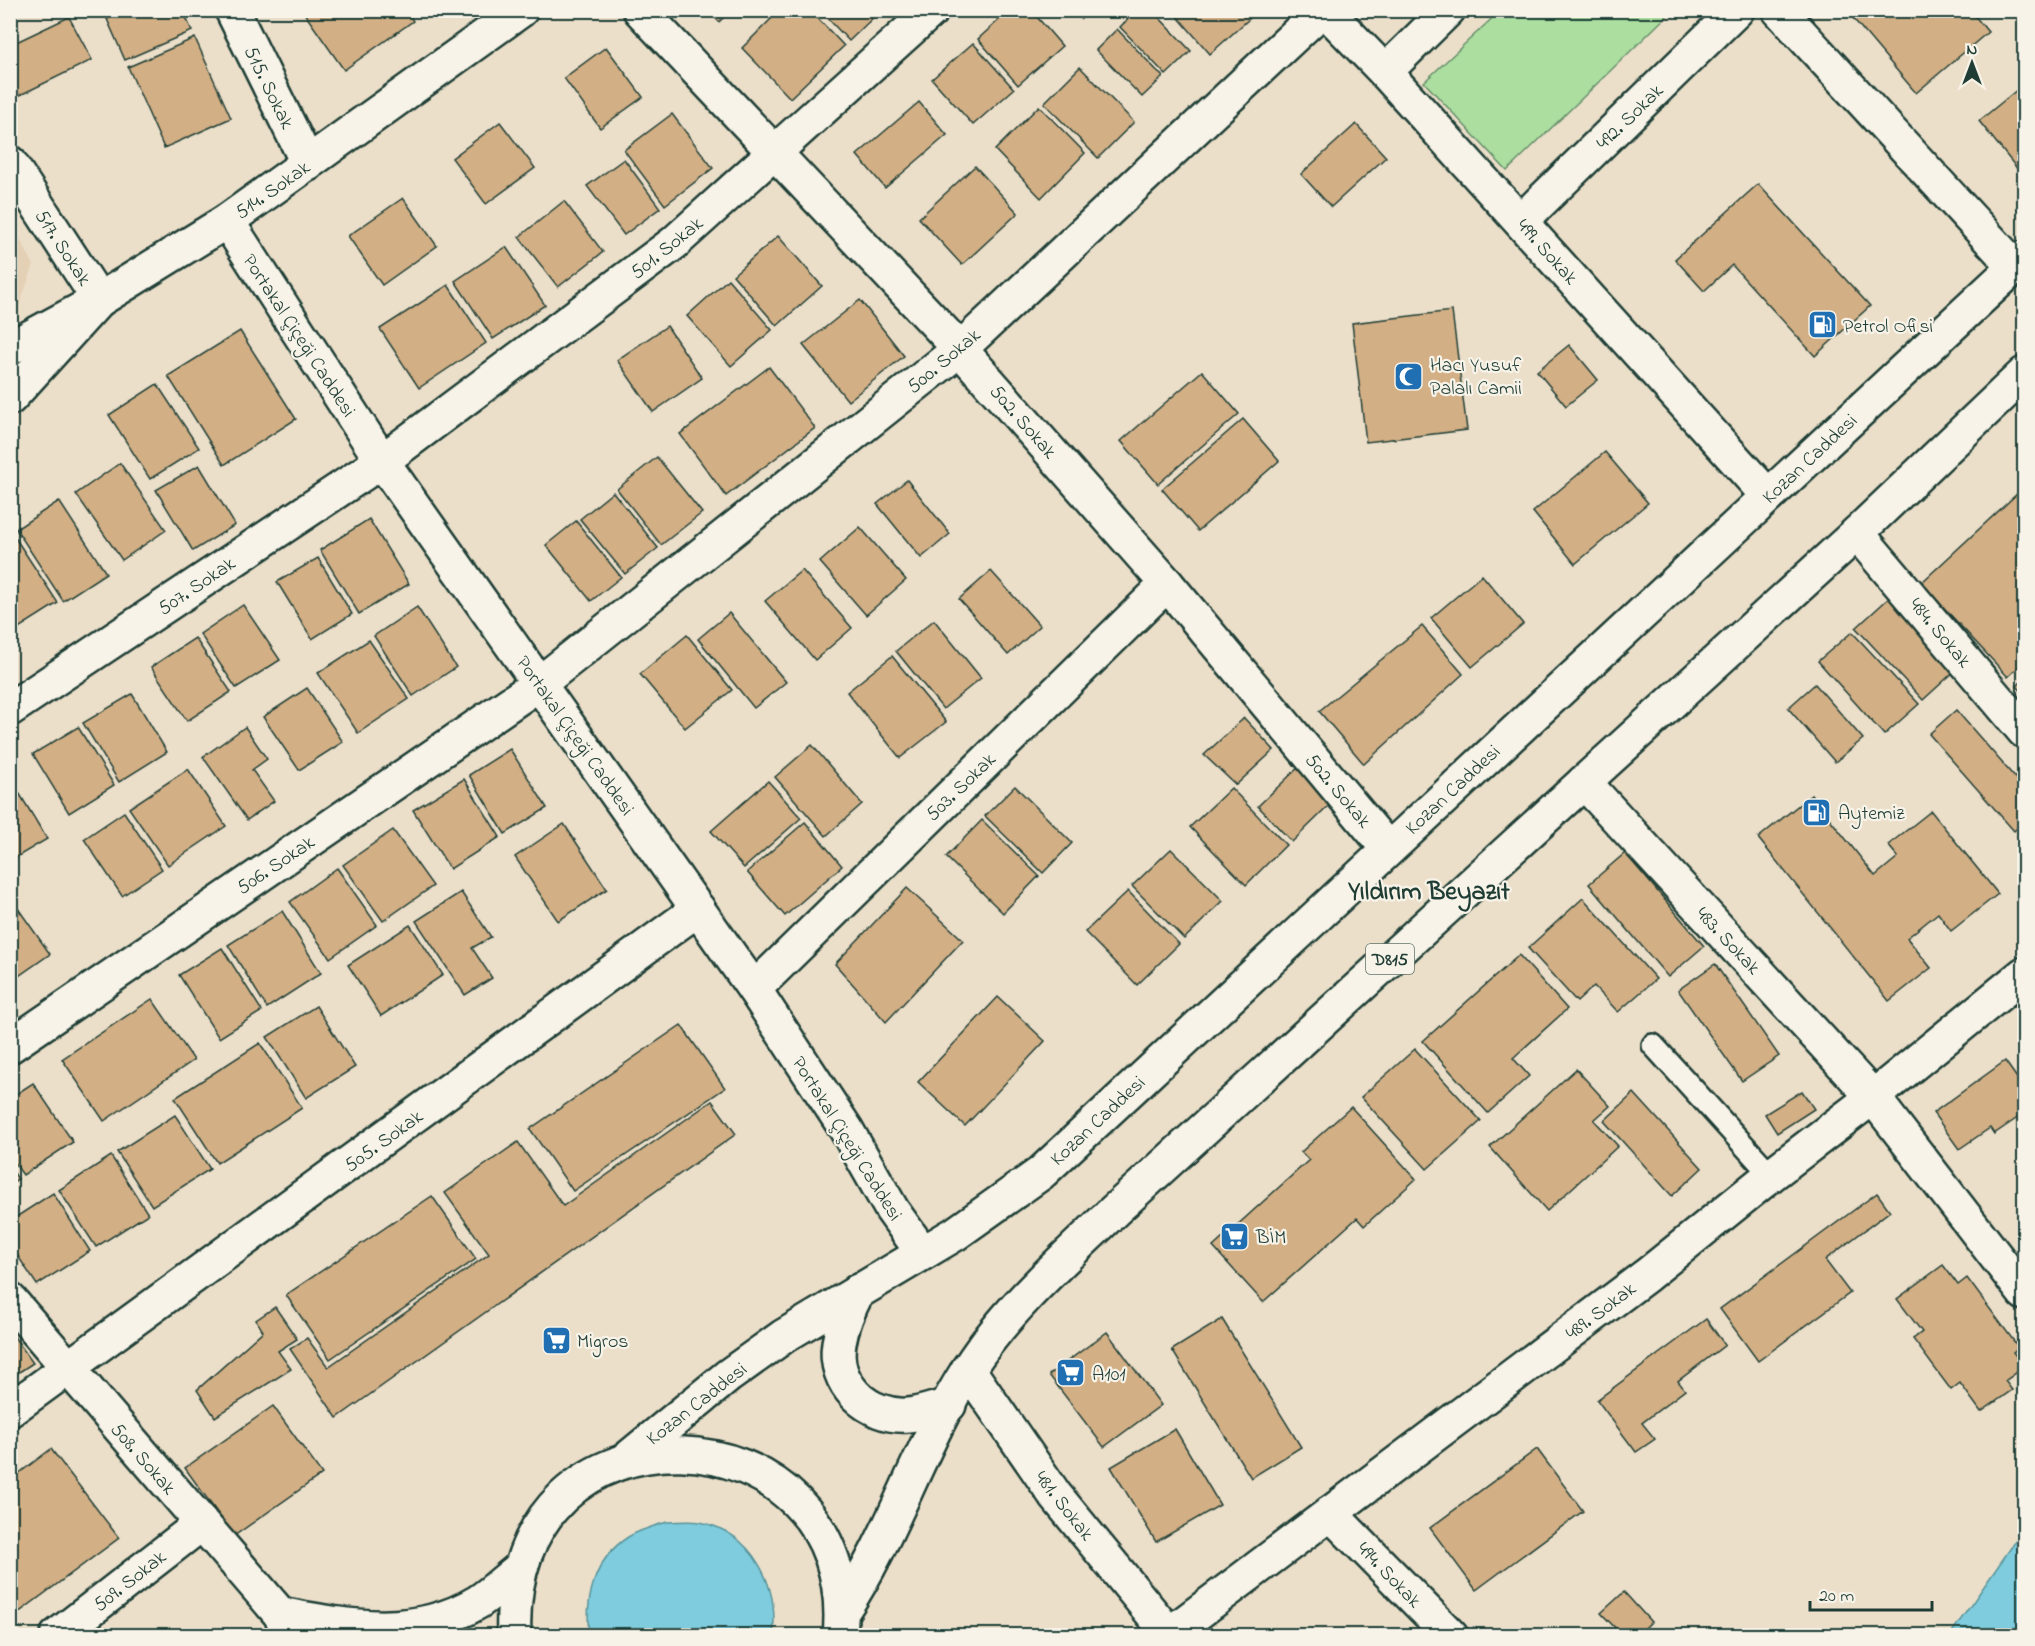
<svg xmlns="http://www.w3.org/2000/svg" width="2035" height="1646" viewBox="0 0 2035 1646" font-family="'Indie Flower',sans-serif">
<rect width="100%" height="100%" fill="#ecdfca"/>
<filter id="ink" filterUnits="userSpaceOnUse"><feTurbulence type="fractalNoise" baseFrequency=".0167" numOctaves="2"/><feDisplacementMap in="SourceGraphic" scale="12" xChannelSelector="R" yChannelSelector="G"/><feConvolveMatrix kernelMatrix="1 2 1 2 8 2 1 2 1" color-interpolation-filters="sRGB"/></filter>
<g filter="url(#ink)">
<polygon fill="#e4d1b5" points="10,220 34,265 19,306 11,310"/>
<polygon fill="#acdea0" stroke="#668e6a" stroke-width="1.5" points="1501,10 1672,10 1672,11 1507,171 1424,82"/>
<g fill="#7eccdd" stroke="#589399" stroke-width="1.5">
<path d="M667,1522C677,1522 689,1520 700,1522C753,1533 779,1585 773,1635H589C585,1598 594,1559 628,1537C639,1530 654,1526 667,1522Z"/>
<polygon points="2024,1529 2024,1635 1950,1635"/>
</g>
<g fill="#d3af85" stroke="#1f3d34" stroke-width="1.5">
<polygon points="125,10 183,10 192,31 125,60 107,19"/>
<polygon points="302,10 406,10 413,21 344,70"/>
<polygon points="708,10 731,10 719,22"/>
<polygon points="780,10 810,10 844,46 790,98 742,48"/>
<polygon points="820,10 881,10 849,41"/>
<polygon points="1010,10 1031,10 1062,46 1018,85 978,39"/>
<polygon points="1073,10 1090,10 1081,19"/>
<polygon points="1137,10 1152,10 1191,51 1166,75 1120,27"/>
<polygon points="1172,10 1259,10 1210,54"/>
<polygon points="1846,10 1970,10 1988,32 1916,93"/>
<polygon points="69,17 92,60 12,99 10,45"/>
<polygon points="1117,29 1163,77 1142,97 1096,50"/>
<polygon points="195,38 231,118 164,148 128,67"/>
<polygon points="973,43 1014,89 973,125 932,79"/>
<polygon points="606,47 643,97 600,128 564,78"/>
<polygon points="1080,67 1134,122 1098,158 1044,103"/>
<polygon points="2024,84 2024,167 2019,171 1979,121"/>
<polygon points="919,102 947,135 885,188 857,155"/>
<polygon points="1039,106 1085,153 1041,198 995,150"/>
<polygon points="672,114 713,168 665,205 624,150"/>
<polygon points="500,122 535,168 486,204 452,158"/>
<polygon points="1356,124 1386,157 1331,207 1301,174"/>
<polygon points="624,159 660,208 624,235 587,186"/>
<polygon points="975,166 1018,213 962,265 919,218"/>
<polygon points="1758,184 1870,306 1815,356 1732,265 1704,291 1675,259"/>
<polygon points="403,198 437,246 382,285 348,236"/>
<polygon points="564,201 603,252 558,287 519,237"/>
<polygon points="778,236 822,286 777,326 733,275"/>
<polygon points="506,247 545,305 493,339 455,281"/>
<polygon points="728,279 772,330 731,366 687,316"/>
<polygon points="448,285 486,343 419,388 380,329"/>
<polygon points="860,300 904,356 848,401 803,345"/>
<polygon points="1452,311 1467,430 1366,442 1352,323"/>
<polygon points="667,326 702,378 653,412 617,360"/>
<polygon points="240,331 296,419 224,465 168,376"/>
<polygon points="1569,345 1598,380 1566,406 1537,371"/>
<polygon points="769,367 815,428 726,496 680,434"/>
<polygon points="1202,371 1239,414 1158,484 1121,441"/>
<polygon points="157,384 199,448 150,479 109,415"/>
<polygon points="1243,419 1279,461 1198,531 1162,489"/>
<polygon points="1605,452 1648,503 1575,564 1533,512"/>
<polygon points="657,457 702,513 661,545 617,489"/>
<polygon points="120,463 166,530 122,560 76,494"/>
<polygon points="199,465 235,525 193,551 156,490"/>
<polygon points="907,480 950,534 921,558 877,504"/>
<polygon points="613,492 658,548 625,574 580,519"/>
<polygon points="2019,492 2024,497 2024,662 2008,677 1921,583"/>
<polygon points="59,501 106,573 63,601 16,529"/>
<polygon points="369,519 409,584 359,614 320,550"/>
<polygon points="576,521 621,577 591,601 546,545"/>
<polygon points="860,527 906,580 866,615 820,562"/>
<polygon points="10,530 58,603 17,629 10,619"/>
<polygon points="318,558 352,614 312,639 277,582"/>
<polygon points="802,570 852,628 815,660 765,601"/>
<polygon points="991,571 1040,626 1008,655 959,599"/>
<polygon points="1482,575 1523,624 1472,667 1431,618"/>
<polygon points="1890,597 1957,669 1923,700 1856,628"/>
<polygon points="243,605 280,660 236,688 200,634"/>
<polygon points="417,607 456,667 413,696 374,636"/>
<polygon points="729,613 786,682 754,708 698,639"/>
<polygon points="934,620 981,678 943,709 896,651"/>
<polygon points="1422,626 1463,674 1364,764 1319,711"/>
<polygon points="1852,632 1919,704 1884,735 1818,661"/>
<polygon points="687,635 732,690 685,728 640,674"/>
<polygon points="195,638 231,692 187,721 151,667"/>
<polygon points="369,640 409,699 358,733 318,673"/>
<polygon points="892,656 946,722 900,758 847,692"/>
<polygon points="2024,679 2024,694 2017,686"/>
<polygon points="1815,684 1863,739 1835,762 1788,708"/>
<polygon points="307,688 343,742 299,770 263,717"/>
<polygon points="132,694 167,752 119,782 83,723"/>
<polygon points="1956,710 2024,788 2024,822 2014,831 1929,734"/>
<polygon points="1244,718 1274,750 1236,785 1204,755"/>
<polygon points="78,727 114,785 69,813 33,754"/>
<polygon points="245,727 267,759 252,770 274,801 247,820 203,757"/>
<polygon points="812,745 862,804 826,836 775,777"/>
<polygon points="510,749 547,808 505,834 469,775"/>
<polygon points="1304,762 1338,797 1292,842 1258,806"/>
<polygon points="188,769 226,826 168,865 129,808"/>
<polygon points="10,778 47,839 10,861"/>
<polygon points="464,779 500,837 450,869 413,810"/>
<polygon points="768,781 801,818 744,868 711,831"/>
<polygon points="1015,786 1072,843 1043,873 985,816"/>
<polygon points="1231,788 1286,845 1246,885 1190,827"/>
<polygon points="1811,795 1875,876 1898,857 1888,845 1931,811 1998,894 1951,931 1938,913 1907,938 1931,968 1889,1001 1758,838"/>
<polygon points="124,812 162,869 122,896 84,839"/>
<polygon points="982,820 1039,876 1003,913 946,857"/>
<polygon points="805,822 842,866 785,916 747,872"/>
<polygon points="564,824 607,889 558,921 515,857"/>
<polygon points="393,830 433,886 383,921 343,865"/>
<polygon points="1171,849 1223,901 1184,939 1132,886"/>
<polygon points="1625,853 1704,946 1668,977 1589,884"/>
<polygon points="337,868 377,925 330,958 290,902"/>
<polygon points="907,888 963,940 886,1022 835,964"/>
<polygon points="1128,891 1179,944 1137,985 1085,932"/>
<polygon points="461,892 491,937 472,948 492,978 465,995 416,921"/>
<polygon points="10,897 50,954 10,982"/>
<polygon points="1583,898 1656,979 1618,1012 1594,986 1577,1002 1528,948"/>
<polygon points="282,911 321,973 267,1008 228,945"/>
<polygon points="410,925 443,975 381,1016 348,965"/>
<polygon points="222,948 262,1011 219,1038 179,975"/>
<polygon points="1519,955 1567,1009 1513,1058 1529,1076 1488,1113 1423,1041"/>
<polygon points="1715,964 1779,1056 1742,1081 1678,990"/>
<polygon points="998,997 1045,1041 965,1126 918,1082"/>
<polygon points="152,999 194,1060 104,1121 62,1059"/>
<polygon points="316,1006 355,1067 306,1098 267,1037"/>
<polygon points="681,1025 725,1088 573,1191 530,1129"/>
<polygon points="260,1043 302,1108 217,1163 175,1098"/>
<polygon points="1415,1049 1481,1121 1427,1169 1361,1097"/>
<polygon points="2005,1061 2024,1088 2024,1126 2019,1117 1994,1134 1990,1128 1959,1149 1933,1113"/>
<polygon points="1576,1069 1610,1106 1594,1120 1618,1146 1547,1211 1490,1147"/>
<polygon points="33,1083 73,1142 23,1175 10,1157 10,1098"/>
<polygon points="1802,1091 1814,1109 1777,1133 1765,1114"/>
<polygon points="1634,1093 1702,1168 1672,1196 1604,1121"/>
<polygon points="712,1101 736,1134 337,1418 290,1349 307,1338 328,1367 489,1254 445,1193 518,1142 563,1206"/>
<polygon points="1351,1107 1416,1179 1364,1226 1357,1218 1263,1302 1213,1247 1309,1160 1301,1152"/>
<polygon points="175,1115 210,1169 152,1206 117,1152"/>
<polygon points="111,1156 148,1214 96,1247 59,1190"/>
<polygon points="10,1167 18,1179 10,1184"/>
<polygon points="53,1193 90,1251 37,1285 10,1244 10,1221"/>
<polygon points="1877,1193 1890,1211 1825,1260 1850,1293 1758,1361 1720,1309"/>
<polygon points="432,1196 476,1259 330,1359 286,1295"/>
<polygon points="1943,1265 1958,1285 1967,1278 2019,1348 2013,1352 2024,1367 2005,1381 2012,1390 1981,1412 1960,1383 1951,1390 1913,1339 1922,1332 1897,1299"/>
<polygon points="275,1307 297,1339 278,1351 291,1369 215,1417 197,1390 263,1331 256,1320"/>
<polygon points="1222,1319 1301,1447 1251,1478 1172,1350"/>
<polygon points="1706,1319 1725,1345 1678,1381 1685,1390 1642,1423 1655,1439 1636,1452 1597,1400"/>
<polygon points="10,1331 33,1363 10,1378"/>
<polygon points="1107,1332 1161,1405 1104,1447 1049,1375"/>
<polygon points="273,1406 322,1474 234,1536 185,1468"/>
<polygon points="1175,1429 1220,1505 1156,1542 1111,1467"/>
<polygon points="51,1449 119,1538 10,1619 10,1480"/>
<polygon points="1537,1449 1583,1511 1476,1590 1430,1528"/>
<polygon points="1624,1592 1651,1622 1637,1636 1623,1636 1601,1613"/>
</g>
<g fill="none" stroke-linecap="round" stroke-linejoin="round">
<defs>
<polyline id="service" points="1653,1045 1771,1175"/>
<g id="minor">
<polyline points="232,10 308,164"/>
<polyline points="640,10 960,349 1167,584 1388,849"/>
<polyline points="1325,10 1385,72 1768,496"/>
<polyline points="1779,10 2015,267"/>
<polyline points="1385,72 1448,10"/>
<polyline points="10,163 99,300 10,398"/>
<polyline points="1521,221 1737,10"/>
<polyline points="10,348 99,300 227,221 521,10"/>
<polyline points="1857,533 2024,731"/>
<polyline points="10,709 382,461 674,243 932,10"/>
<polyline points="1584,782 1873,1097 2024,1293"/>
<polyline points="754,989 1167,584"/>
<polyline points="10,1046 540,683 960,349 1322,10"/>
<polyline points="10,1300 280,1614"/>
<polyline points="968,1369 1055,1495 1169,1634"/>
<polyline points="10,1410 698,909"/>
<polyline points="1330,1513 1451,1636"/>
<polyline points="57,1636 201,1524"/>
<path d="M292,1636L280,1614C349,1627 415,1640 478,1602C492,1593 505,1580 518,1570"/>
<polyline points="1167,1636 1647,1275 1771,1175 1873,1097 2024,974"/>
</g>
<polyline id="tertiary" points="227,221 382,461 754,989 846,1129 892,1210 922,1252"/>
<g id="trunk">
<path d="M858,1291C849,1308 842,1324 839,1343C832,1384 868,1418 908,1415C922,1414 936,1408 949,1405"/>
<polyline points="627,1459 728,1376 784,1336 955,1234 1041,1173 2024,258"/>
<path d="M842,1612C893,1535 919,1446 969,1368C1007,1309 1064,1259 1115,1210L1857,533L2024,374"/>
<path d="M514,1636C502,1384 862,1402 840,1636"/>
</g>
</defs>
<use href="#service" stroke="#1f3d34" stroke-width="26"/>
<use href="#minor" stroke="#1f3d34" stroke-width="38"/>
<use href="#tertiary" stroke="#1f3d34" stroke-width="38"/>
<use href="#trunk" stroke="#1f3d34" stroke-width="38"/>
<use href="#service" stroke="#f7f3e8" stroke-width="21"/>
<use href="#minor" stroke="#f7f3e8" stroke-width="33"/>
<use href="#tertiary" stroke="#f7f3e8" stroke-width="33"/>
<use href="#trunk" stroke="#f7f3e8" stroke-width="33"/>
</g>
</g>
<defs>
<symbol id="fuel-square" viewBox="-11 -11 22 22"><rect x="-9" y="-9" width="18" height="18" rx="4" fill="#1f6fb2" stroke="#f7f3e8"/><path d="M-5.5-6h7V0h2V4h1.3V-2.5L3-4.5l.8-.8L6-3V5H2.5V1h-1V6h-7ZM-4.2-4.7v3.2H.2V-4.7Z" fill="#fff"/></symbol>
<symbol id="mosque-square" viewBox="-11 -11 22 22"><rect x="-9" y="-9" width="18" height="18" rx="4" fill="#1f6fb2" stroke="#f7f3e8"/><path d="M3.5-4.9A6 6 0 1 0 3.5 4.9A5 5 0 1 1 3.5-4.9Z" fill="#fff"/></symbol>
<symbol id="supermarket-square" viewBox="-11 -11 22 22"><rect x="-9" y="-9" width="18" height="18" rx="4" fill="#1f6fb2" stroke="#f7f3e8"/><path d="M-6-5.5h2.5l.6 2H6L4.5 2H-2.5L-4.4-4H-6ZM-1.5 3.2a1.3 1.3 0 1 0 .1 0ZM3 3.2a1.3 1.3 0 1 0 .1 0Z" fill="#fff"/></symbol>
</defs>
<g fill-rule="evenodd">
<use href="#fuel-square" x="1806" y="308" width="33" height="33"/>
<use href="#mosque-square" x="1392" y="360" width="33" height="33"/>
<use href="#fuel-square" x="1800" y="796" width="33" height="33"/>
<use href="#supermarket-square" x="1218" y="1220" width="33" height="33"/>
<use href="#supermarket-square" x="540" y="1324" width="33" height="33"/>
<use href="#supermarket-square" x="1054" y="1356" width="33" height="33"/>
</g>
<g text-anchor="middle" stroke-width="4.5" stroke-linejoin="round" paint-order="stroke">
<rect fill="#f7f3e8" stroke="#60746a" stroke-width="1.5" x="1366" y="944" width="48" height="30" rx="4.5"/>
<g font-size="18" font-weight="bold" fill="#1f3d34">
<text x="1390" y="965">D815</text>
</g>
<g font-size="20" fill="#1f3d34" stroke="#f7f3e8">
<text transform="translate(270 87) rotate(64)" y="7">515. Sokak</text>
<text transform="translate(1629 116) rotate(-44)" y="7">492. Sokak</text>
<text transform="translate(272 189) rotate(-35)" y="7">514. Sokak</text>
<text transform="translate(64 247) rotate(57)" y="7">517. Sokak</text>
<text transform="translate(666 247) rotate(-39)" y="7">501. Sokak</text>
<text transform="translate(1548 251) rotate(48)" y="7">499. Sokak</text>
<text transform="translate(300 335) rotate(57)" y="7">Portakal Çiçeği Caddesi</text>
<text transform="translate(943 360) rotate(-40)" y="7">500. Sokak</text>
<text transform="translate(1024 421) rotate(49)" y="7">502. Sokak</text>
<text transform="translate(1809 458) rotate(-43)" y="7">Kozan Caddesi</text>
<text transform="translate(196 585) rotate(-34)" y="7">507. Sokak</text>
<text transform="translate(1941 632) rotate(50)" y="7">484. Sokak</text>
<text transform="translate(576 735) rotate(55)" y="7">Portakal Çiçeği Caddesi</text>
<text transform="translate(960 786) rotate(-44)" y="7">503. Sokak</text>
<text transform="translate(1452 789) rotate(-43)" y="7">Kozan Caddesi</text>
<text transform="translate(1339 790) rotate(50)" y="7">502. Sokak</text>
<text transform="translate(275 864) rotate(-34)" y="7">506. Sokak</text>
<text transform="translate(1729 940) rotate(47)" y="7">483. Sokak</text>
<text transform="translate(1097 1120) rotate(-43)" y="7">Kozan Caddesi</text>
<text transform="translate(848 1138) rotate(58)" y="7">Portakal Çiçeği Caddesi</text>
<text transform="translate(383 1140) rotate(-36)" y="7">505. Sokak</text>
<text transform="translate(1600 1310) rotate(-37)" y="7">489. Sokak</text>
<text transform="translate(696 1403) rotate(-38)" y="7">Kozan Caddesi</text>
<text transform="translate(144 1458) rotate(49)" y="7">508. Sokak</text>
<text transform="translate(1065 1505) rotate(52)" y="7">481. Sokak</text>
<text transform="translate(1390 1574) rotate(46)" y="7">494. Sokak</text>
<text transform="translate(129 1580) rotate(-38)" y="7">509. Sokak</text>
</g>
<g font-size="20" fill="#1f3d34" stroke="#f7f3e8" text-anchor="start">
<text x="1843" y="332">Petrol Ofisi</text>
<text x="1430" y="371">Hacı Yusuf<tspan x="1430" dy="23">Palalı Camii</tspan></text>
<text x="1838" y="819">Aytemiz</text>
<text x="1256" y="1243">BİM</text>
<text x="577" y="1347">Migros</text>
<text x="1092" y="1380">A101</text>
</g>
<g font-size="26" font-weight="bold" fill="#1f3d34" stroke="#f7f3e8">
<text x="1429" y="899">Yıldırım Beyazıt</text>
</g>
</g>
<rect width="2035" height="1646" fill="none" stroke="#f7f3e8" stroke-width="36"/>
<rect x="18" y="18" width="1999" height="1610" fill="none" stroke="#1f3d34" stroke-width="2" filter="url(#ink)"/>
<g transform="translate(1972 63)" stroke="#f7f3e8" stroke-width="4.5" paint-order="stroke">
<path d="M0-4.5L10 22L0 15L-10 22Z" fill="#1f3d34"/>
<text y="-9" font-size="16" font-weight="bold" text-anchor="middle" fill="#1f3d34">N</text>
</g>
<path d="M1810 1601v9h122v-9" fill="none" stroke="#1f3d34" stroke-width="3"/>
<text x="1819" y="1601" font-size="18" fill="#1f3d34" stroke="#f7f3e8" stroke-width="4.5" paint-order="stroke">20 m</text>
</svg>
